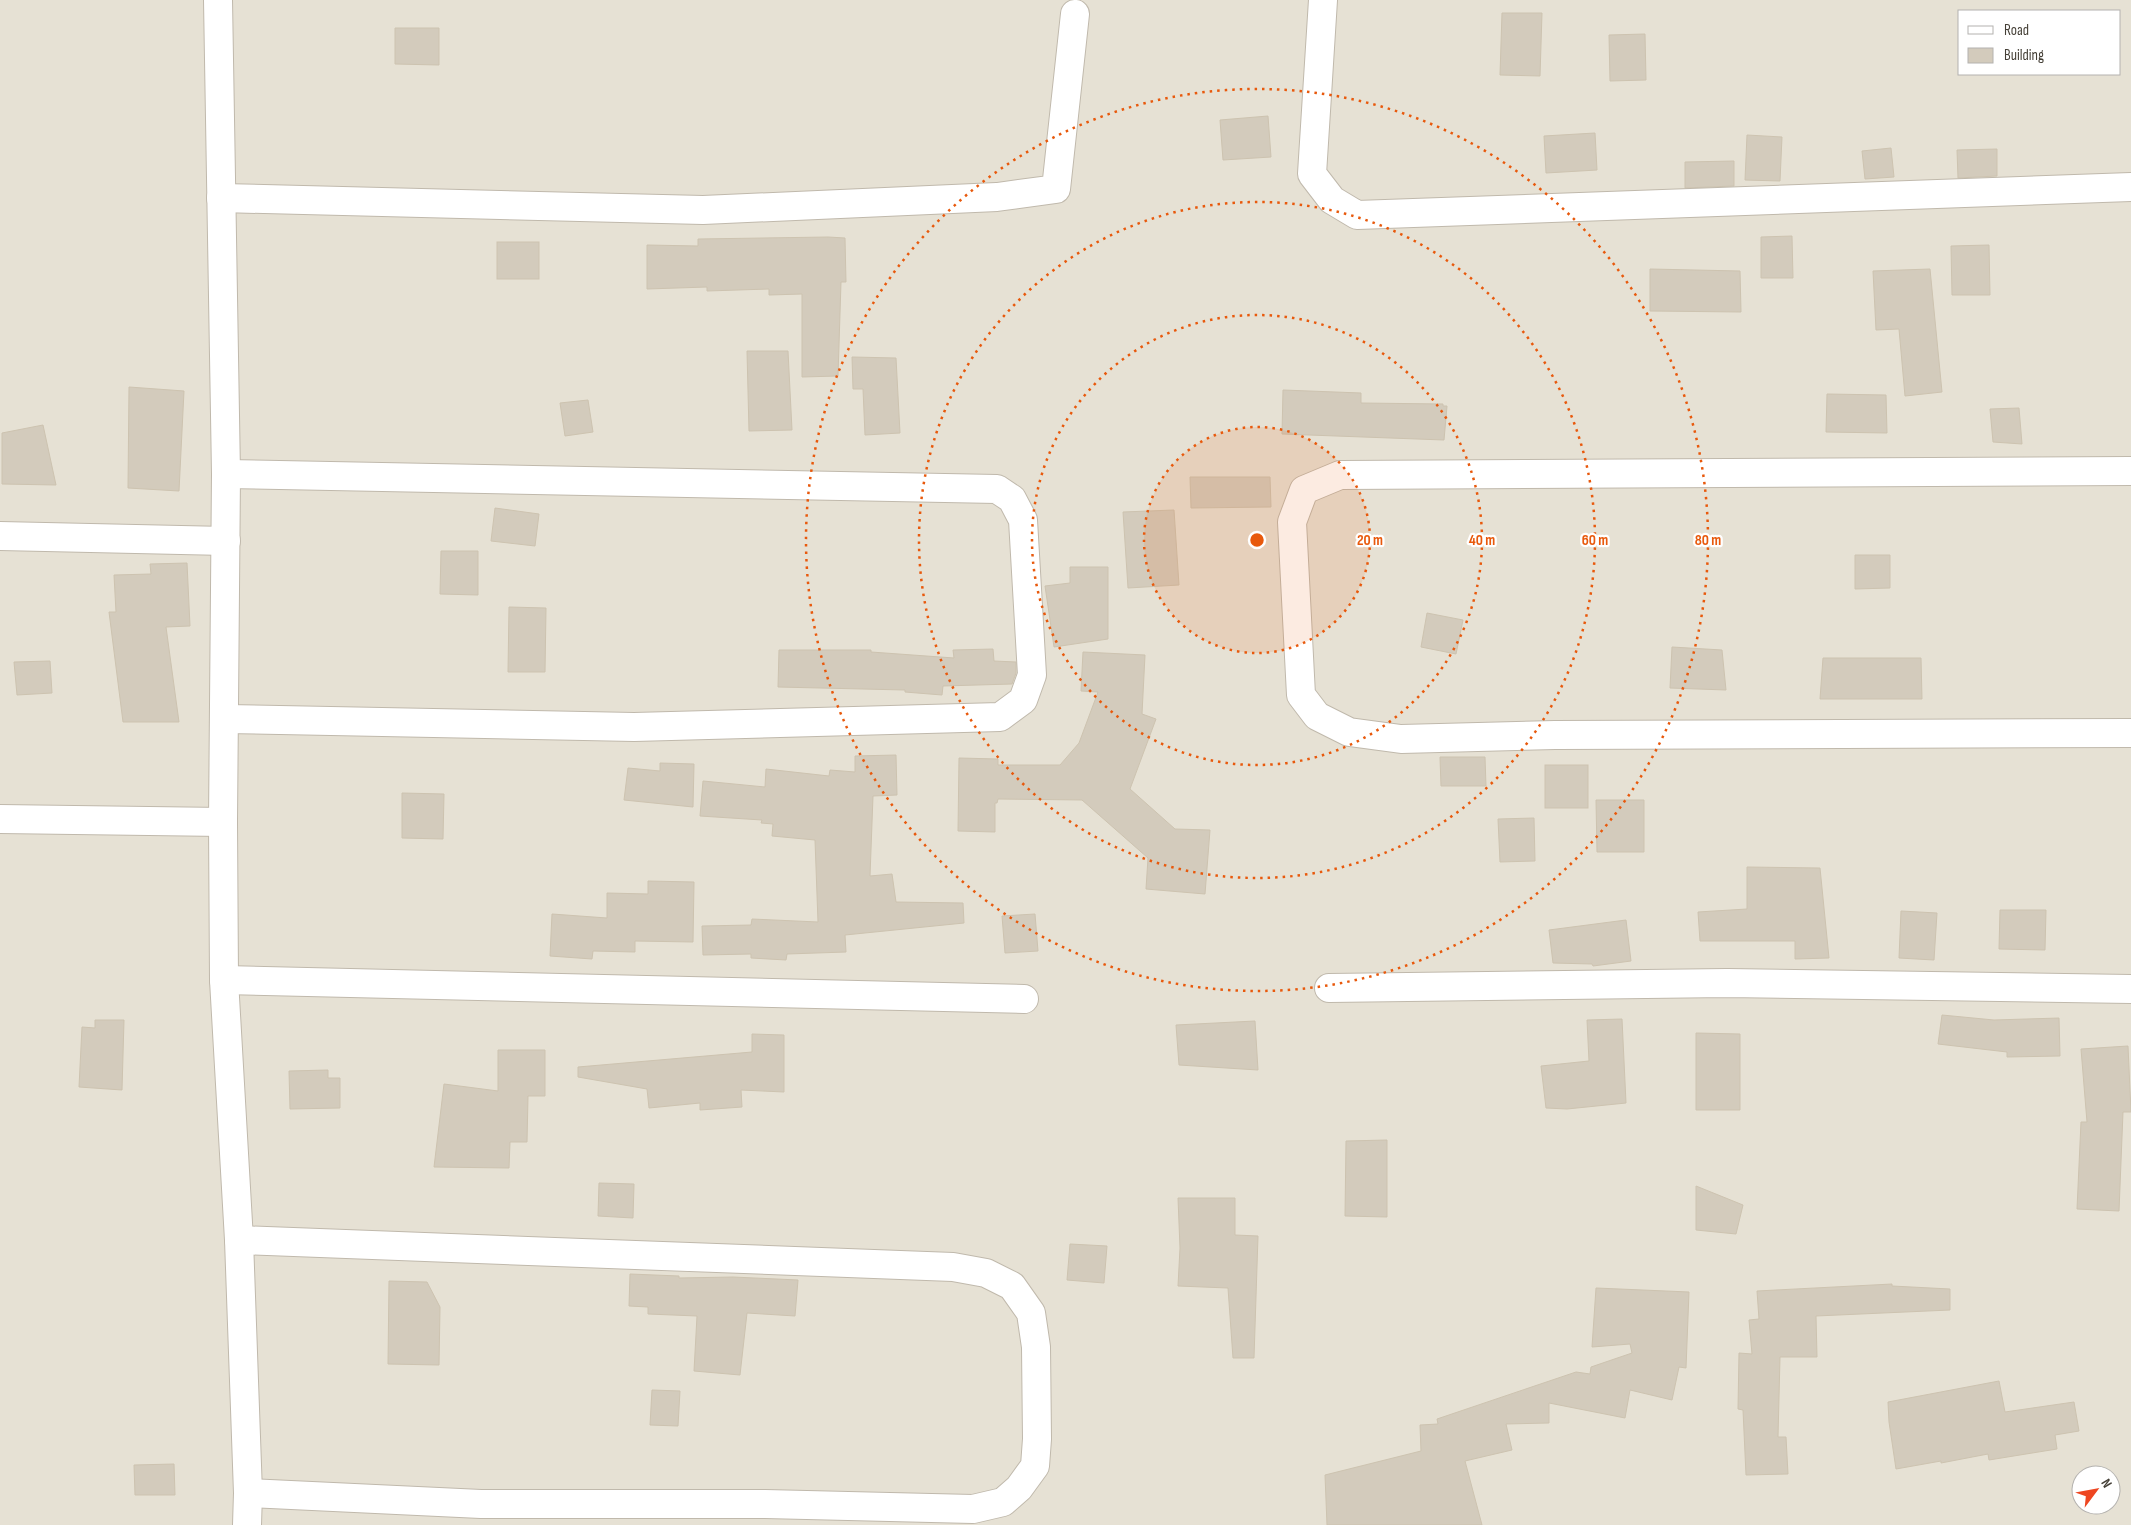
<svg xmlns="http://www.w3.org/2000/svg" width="2131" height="1525" viewBox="0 0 2131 1525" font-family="'Sofia Sans Condensed',sans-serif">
<rect width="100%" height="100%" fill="#f2efe6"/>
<path fill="#e6e1d4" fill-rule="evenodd" d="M0,0H2131V1525H0ZM1960,11H2120V74H1960ZM2081,1475H2111V1505H2081Z"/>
<g fill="#d3cbbc" stroke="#cdc3b0">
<polygon points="1502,13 1542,13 1540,76 1500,75"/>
<polygon points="395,28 439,28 439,65 395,64"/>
<polygon points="1645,34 1646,80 1610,81 1609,35"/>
<polygon points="1268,116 1271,157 1223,160 1220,120"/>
<polygon points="1595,133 1597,170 1546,173 1544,136"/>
<polygon points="1747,135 1782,137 1780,181 1745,180"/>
<polygon points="1891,148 1894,177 1865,179 1862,151"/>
<polygon points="1997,149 1997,176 1958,178 1957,150"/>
<polygon points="1734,161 1734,186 1685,188 1685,162"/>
<polygon points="1792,236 1793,278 1761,278 1761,237"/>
<polygon points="828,237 845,238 846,282 841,282 838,376 802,377 802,294 769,295 769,289 707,291 707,287 647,289 647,245 698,246 698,239"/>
<rect x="497" y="242" width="42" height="37"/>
<polygon points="1989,245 1990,295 1952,295 1951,246"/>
<polygon points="1650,269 1740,271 1741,312 1650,311"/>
<polygon points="1930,269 1942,392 1905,396 1899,329 1876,330 1873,271"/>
<polygon points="747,351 788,351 792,430 749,431"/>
<polygon points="852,357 896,358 900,433 865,435 863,389 853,389"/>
<polygon points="129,387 184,391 179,491 128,488"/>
<polygon points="1283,390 1361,393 1361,403 1443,404 1443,406 1447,406 1444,440 1282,434"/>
<polygon points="1827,394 1886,395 1887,433 1826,432"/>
<polygon points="588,400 593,432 565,436 560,403"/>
<polygon points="2019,408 2022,444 1993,442 1990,409"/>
<polygon points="43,425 56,485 2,484 2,433"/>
<polygon points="1190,477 1270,477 1271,507 1191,508"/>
<polygon points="495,508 539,514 535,546 491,541"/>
<polygon points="1174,510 1179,585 1128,588 1123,512"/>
<polygon points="441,551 478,551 478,595 440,594"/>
<polygon points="1855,555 1890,555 1890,588 1855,589"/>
<polygon points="187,563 190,626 166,627 179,722 123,722 109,612 116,612 114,575 151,574 150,564"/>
<polygon points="1070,567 1108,567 1108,639 1054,647 1045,586 1070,583"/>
<polygon points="509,607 546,608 545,672 508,672"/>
<polygon points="1427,613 1463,620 1456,654 1421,647"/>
<polygon points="1672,647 1722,650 1726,690 1670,688"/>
<polygon points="993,649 994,661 1016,662 1016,673 1012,684 943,686 942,695 905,692 905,690 778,687 779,650 871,650 871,652 954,658 953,650"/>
<polygon points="1083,652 1145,655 1142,714 1156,719 1130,789 1175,829 1210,830 1205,894 1146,889 1148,858 1082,800 998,799 997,803 995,803 995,832 958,831 959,758 998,759 998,765 1060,765 1079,743 1098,692 1081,691"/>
<polygon points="1823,658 1921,658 1922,699 1820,699"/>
<polygon points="50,661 52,693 17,695 14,662"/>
<polygon points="896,755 897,795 873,796 870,876 892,874 896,902 963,903 964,923 845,935 846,952 787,954 786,960 751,958 751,954 703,955 702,926 751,925 752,919 818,922 815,840 772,836 773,824 761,823 762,820 700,816 703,781 765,787 766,769 829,776 830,770 855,772 855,756"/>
<polygon points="1440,757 1485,757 1486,786 1441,786"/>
<polygon points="660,763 694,764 693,807 624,800 628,768 660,771"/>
<rect x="1545" y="765" width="43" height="43"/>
<polygon points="402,793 444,794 443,839 402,838"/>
<polygon points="1596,800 1644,800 1644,852 1597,852"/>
<polygon points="1534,818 1535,861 1500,862 1498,819"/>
<polygon points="1747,867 1820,868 1829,958 1795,959 1795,941 1700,941 1698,912 1747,909"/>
<polygon points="648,881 694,882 693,942 635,941 635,952 593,951 592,959 550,956 552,914 607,918 607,893 648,894"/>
<polygon points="2000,910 2046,910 2045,950 1999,949"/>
<polygon points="1901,911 1937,913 1934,960 1899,958"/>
<polygon points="1035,914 1038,951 1005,953 1002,916"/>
<polygon points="1626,920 1631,961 1593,966 1592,964 1553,963 1549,930"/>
<polygon points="1942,1015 1994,1020 2059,1018 2060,1056 2007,1057 2007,1052 1938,1044"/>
<polygon points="1622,1019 1626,1103 1567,1109 1546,1108 1541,1066 1589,1061 1587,1020"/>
<polygon points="95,1020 124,1020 122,1090 79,1087 82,1027 95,1028"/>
<polygon points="1255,1021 1258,1070 1179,1065 1176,1025"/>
<polygon points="1696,1033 1740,1034 1740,1110 1696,1110"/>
<polygon points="752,1034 784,1035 784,1092 741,1090 742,1107 700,1110 700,1103 649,1108 647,1089 578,1077 578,1067 752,1052"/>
<polygon points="2128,1046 2131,1112 2123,1112 2119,1211 2077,1209 2081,1122 2087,1122 2081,1049"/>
<polygon points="498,1050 545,1050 545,1096 528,1096 527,1142 510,1142 509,1168 434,1167 444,1084 498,1091"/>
<polygon points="328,1070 328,1078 340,1078 340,1108 290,1109 289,1071"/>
<polygon points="1387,1140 1387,1217 1345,1216 1346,1141"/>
<polygon points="599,1183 634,1184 633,1218 598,1216"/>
<polygon points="1696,1186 1743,1205 1736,1234 1696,1230"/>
<polygon points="1178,1198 1235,1198 1235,1235 1258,1236 1254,1358 1233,1358 1228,1288 1178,1286 1180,1248"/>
<polygon points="1070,1244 1107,1246 1104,1283 1067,1280"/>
<polygon points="630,1274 679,1276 679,1278 733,1277 798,1280 795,1316 747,1313 740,1375 694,1371 697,1316 648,1314 648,1307 629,1306"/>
<polygon points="389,1281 427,1282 440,1307 439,1365 388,1364"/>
<polygon points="1892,1284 1892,1286 1950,1289 1950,1310 1816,1316 1817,1357 1780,1357 1778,1437 1786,1437 1788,1474 1746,1475 1743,1410 1738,1409 1739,1353 1752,1354 1749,1320 1759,1319 1757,1291"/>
<polygon points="1596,1288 1689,1292 1686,1368 1679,1367 1672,1400 1630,1390 1625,1418 1549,1403 1549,1423 1506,1424 1512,1450 1465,1461 1482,1525 1327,1525 1325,1475 1421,1451 1420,1425 1438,1424 1437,1419 1576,1372 1590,1374 1591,1367 1632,1353 1630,1344 1592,1347"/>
<polygon points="1999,1381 2005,1412 2074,1402 2079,1431 2055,1435 2057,1449 1989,1460 1988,1454 1941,1463 1941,1461 1896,1469 1889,1422 1888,1402"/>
<polygon points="652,1390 680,1391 678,1426 650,1425"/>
<polygon points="174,1464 175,1495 135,1495 134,1465"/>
</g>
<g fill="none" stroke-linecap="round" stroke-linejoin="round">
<defs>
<g id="minor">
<polyline points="218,0 226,474 223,822 224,980 239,1240 248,1493 247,1525"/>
<polyline points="1323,0 1312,174 1332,200 1357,215 2131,187"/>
<polyline points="221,198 703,210 997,197 1056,189 1075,14"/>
<polyline points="2131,471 1340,475 1304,490 1292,522 1301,695 1317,716 1349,732 1401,739 1555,735 2131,733"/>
<polyline points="0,536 226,541"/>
<polyline points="225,719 634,727 1000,717 1023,700 1032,675 1023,520 1012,499 997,489 226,474"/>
<polyline points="0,819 223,822"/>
<polyline points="224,980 1024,999"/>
<polyline points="1329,988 1727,983 2131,989"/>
<polyline points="239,1240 953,1267 986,1273 1012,1286 1031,1313 1036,1347 1037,1439 1035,1466 1019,1488 1003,1502 973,1509 765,1504 481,1504 248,1493"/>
</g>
</defs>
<use href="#minor" stroke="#c0b9ac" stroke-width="30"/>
<use href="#minor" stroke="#fff" stroke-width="28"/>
</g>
<circle cx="1257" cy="540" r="113" fill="#e8590c" fill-opacity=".12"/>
<g fill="none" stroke="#e8590c" stroke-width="2.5" stroke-dasharray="2.5 5">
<circle cx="1257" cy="540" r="113"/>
<circle cx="1257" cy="540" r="225"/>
<circle cx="1257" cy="540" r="338"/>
<circle cx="1257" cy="540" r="451"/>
</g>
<circle cx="1257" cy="540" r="8" fill="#e8590c" stroke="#fff" stroke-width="2.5"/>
<g font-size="15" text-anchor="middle" font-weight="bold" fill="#e8590c" stroke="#fff" stroke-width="4.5" stroke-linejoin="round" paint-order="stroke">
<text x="1370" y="545">20 m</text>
<text x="1482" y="545">40 m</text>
<text x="1595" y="545">60 m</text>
<text x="1708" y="545">80 m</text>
</g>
<rect x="1958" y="10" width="162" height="65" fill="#ffffff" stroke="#b4b2af"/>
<rect x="1968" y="26" width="25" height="8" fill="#ffffff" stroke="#b4b2af"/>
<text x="2004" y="35" font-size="15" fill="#443f36">Road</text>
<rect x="1968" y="48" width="25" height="15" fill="#d3cbbc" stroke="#b4b2af"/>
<text x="2004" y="60" font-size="15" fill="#443f36">Building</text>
<g transform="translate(2096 1490) rotate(58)"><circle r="24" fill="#ffffff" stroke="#b4b2af"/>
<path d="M0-4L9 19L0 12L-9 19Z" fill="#ee4621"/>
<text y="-8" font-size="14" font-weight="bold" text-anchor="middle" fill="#443f36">N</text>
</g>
</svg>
